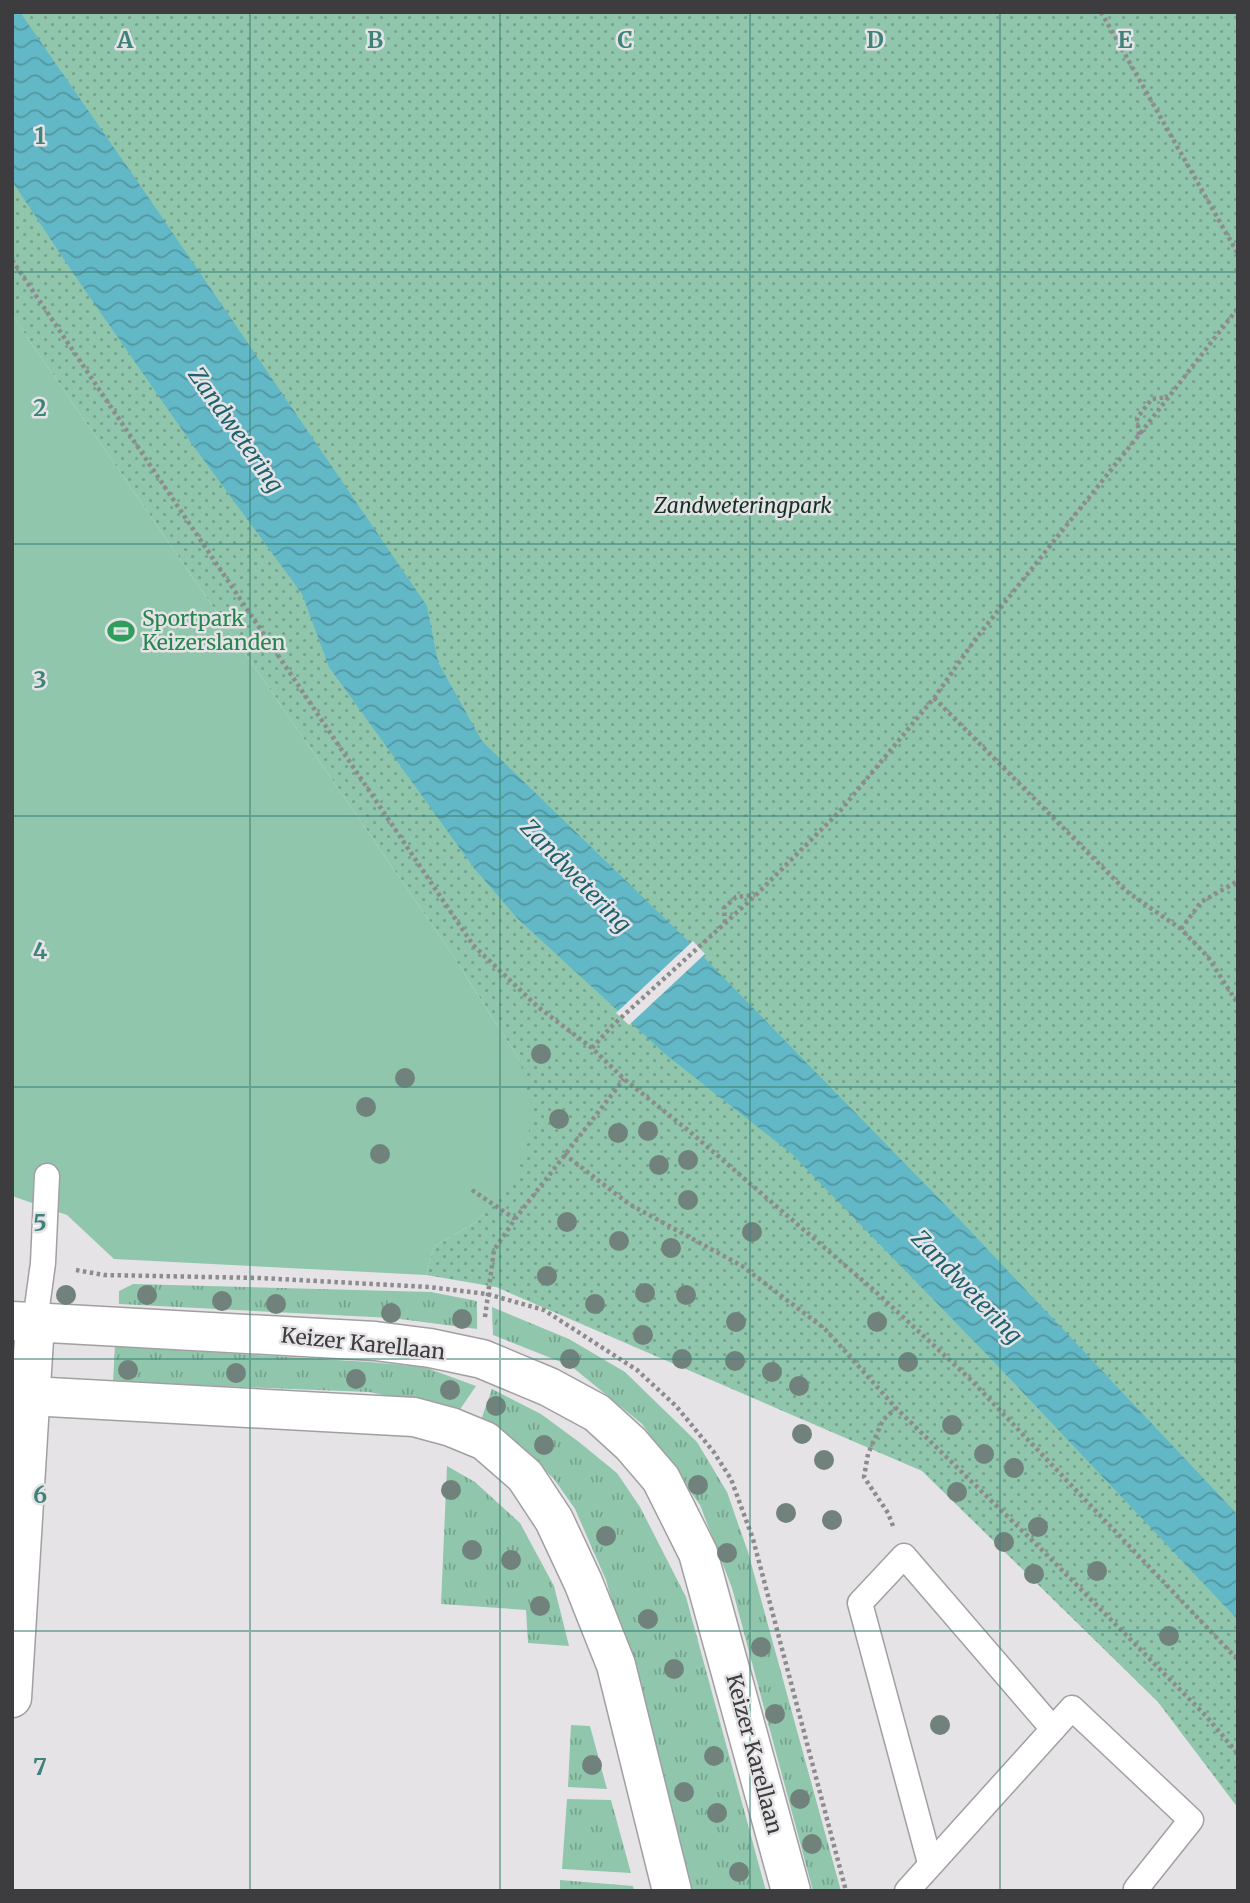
<svg xmlns="http://www.w3.org/2000/svg" width="1250" height="1903" viewBox="0 0 1250 1903" font-family="Merriweather,serif">
<defs>
<pattern id="grass-tufts" width="24" height="20" patternUnits="userSpaceOnUse" patternTransform="scale(1.75)"><rect width="24" height="20" fill="#90c7ac"/><path d="M3 7l-1-3M5 7V3M7 7l1-3M15 17l-1-3M17 17v-4M19 17l1-3" fill="none" stroke="#77a38d"/></pattern>
<pattern id="park-dots" width="8" height="8" patternUnits="userSpaceOnUse" patternTransform="scale(1.75)"><rect width="8" height="8" fill="#90c7ac"/><path d="M2 2h.1M6 6h.1" fill="none" stroke="#77a38d" stroke-width="1.8" stroke-linecap="round"/></pattern>
<pattern id="water-waves" width="16" height="10" patternUnits="userSpaceOnUse" patternTransform="scale(1.75)"><rect width="16" height="10" fill="#62b8c6"/><path d="M0 5q4-4 8 0t8 0" fill="none" stroke="#5297a2"/></pattern>
</defs>
<rect width="100%" height="100%" fill="#e6e3e7"/>
<g fill="url(#grass-tufts)">
<polygon points="133,1284 431,1292 477,1301 477,1329 392,1318 119,1304 119,1291"/>
<polygon points="492,1307 569,1339 625,1372 697,1442 727,1492 748,1552 841,1891 813,1891 732,1588 700,1505 642,1424 571,1366 493,1335"/>
<polygon points="115,1346 369,1362 424,1367 476,1386 459,1411 369,1392 113,1382"/>
<polygon points="492,1389 541,1414 579,1442 617,1473 640,1507 686,1597 766,1891 692,1891 606,1580 575,1509 554,1479 526,1452 481,1420"/>
<polygon points="447,1466 475,1482 520,1523 554,1586 569,1646 528,1643 526,1610 441,1604"/>
<polygon points="571,1725 590,1726 607,1789 568,1787"/>
<polygon points="567,1799 611,1800 631,1873 562,1869"/>
<polygon points="560,1880 633,1886 634,1891 560,1891"/>
</g>
<polygon fill="url(#park-dots)" points="12,12 1238,12 1238,1808 1158,1702 922,1471 496,1287 426,1275 434,1247 476,1222 500,1194 520,1061 448,948 12,315"/>
<polygon fill="#90c7ac" points="12,315 448,948 520,1061 533,1115 517,1177 476,1222 434,1247 426,1275 114,1259 67,1215 12,1196"/>
<polygon fill="url(#water-waves)" points="12,12 20,12 153,204 427,606 438,662 482,741 687,940 959,1219 1238,1515 1238,1620 995,1363 792,1154 665,1054 518,919 474,868 329,667 302,594 192,444 73,273 12,181"/>
<polygon fill="#e6e3e7" points="693,941 705,954 629,1025 616,1013"/>
<g fill="none" stroke-linecap="round" stroke-linejoin="round">
<defs>
<g id="service">
<polyline points="35,1322 43,1263 47,1176"/>
<polyline points="930,1863 860,1603 904,1556 1053,1729"/>
<polyline points="907,1891 1072,1708 1191,1820 1136,1889 1137,1891"/>
</g>
<g id="minor">
<polyline points="12,1395 414,1417 451,1427 485,1441 525,1476 554,1520 583,1582 616,1665 672,1891"/>
<polyline points="12,1698 35,1322"/>
</g>
<polyline id="tertiary" points="12,1321 375,1341 430,1348 482,1359 549,1387 597,1413 631,1444 661,1479 698,1553 791,1891"/>
</defs>
<use href="#service" stroke="#a29fa3" stroke-width="27"/>
<use href="#minor" stroke="#a29fa3" stroke-width="41"/>
<use href="#tertiary" stroke="#a29fa3" stroke-width="41"/>
<g stroke="#8d8b8e" stroke-width="4.5" stroke-dasharray="3.5 3.5" stroke-linecap="butt">
<polyline points="1101,12 1238,254"/>
<polyline points="12,260 473,945 538,1007 592,1048 624,1079 689,1131 876,1292 969,1378 1238,1660"/>
<polyline points="1139,435 1137,418 1152,399 1168,397"/>
<polyline points="934,698 1126,891 1181,929 1208,957 1238,1004"/>
<polyline points="725,923 724,908 736,897 755,895"/>
<polyline points="1181,929 1201,902 1238,881"/>
<polyline points="592,1048 613,1025 756,895 840,811 934,698 977,637 1139,435 1238,308"/>
<polyline points="564,1154 629,1204 742,1266 825,1329 896,1408 1045,1553 1206,1716 1238,1754"/>
<polyline points="472,1190 515,1219"/>
<polyline points="76,1270 104,1275 260,1278 429,1287 487,1294 544,1310 637,1370 676,1406 713,1451 731,1479 753,1539 846,1891"/>
<polyline points="485,1317 494,1250 515,1219 624,1079"/>
<polyline points="893,1526 888,1513 864,1477 868,1454 883,1420 896,1408"/>
</g>
<use href="#service" stroke="#fff" stroke-width="24"/>
<use href="#minor" stroke="#fff" stroke-width="38"/>
<use href="#tertiary" stroke="#fff" stroke-width="38"/>
</g>
<g fill="#71827c">
<circle cx="541" cy="1054" r="10"/>
<circle cx="405" cy="1078" r="10"/>
<circle cx="366" cy="1107" r="10"/>
<circle cx="559" cy="1119" r="10"/>
<circle cx="648" cy="1131" r="10"/>
<circle cx="618" cy="1133" r="10"/>
<circle cx="380" cy="1154" r="10"/>
<circle cx="688" cy="1160" r="10"/>
<circle cx="659" cy="1165" r="10"/>
<circle cx="688" cy="1200" r="10"/>
<circle cx="567" cy="1222" r="10"/>
<circle cx="752" cy="1232" r="10"/>
<circle cx="619" cy="1241" r="10"/>
<circle cx="671" cy="1248" r="10"/>
<circle cx="547" cy="1276" r="10"/>
<circle cx="645" cy="1293" r="10"/>
<circle cx="66" cy="1295" r="10"/>
<circle cx="147" cy="1295" r="10"/>
<circle cx="686" cy="1295" r="10"/>
<circle cx="222" cy="1301" r="10"/>
<circle cx="276" cy="1304" r="10"/>
<circle cx="595" cy="1304" r="10"/>
<circle cx="391" cy="1313" r="10"/>
<circle cx="462" cy="1319" r="10"/>
<circle cx="736" cy="1322" r="10"/>
<circle cx="877" cy="1322" r="10"/>
<circle cx="643" cy="1335" r="10"/>
<circle cx="570" cy="1359" r="10"/>
<circle cx="682" cy="1359" r="10"/>
<circle cx="735" cy="1361" r="10"/>
<circle cx="908" cy="1362" r="10"/>
<circle cx="128" cy="1370" r="10"/>
<circle cx="772" cy="1372" r="10"/>
<circle cx="236" cy="1373" r="10"/>
<circle cx="356" cy="1379" r="10"/>
<circle cx="799" cy="1386" r="10"/>
<circle cx="450" cy="1390" r="10"/>
<circle cx="496" cy="1406" r="10"/>
<circle cx="952" cy="1425" r="10"/>
<circle cx="802" cy="1434" r="10"/>
<circle cx="544" cy="1445" r="10"/>
<circle cx="984" cy="1454" r="10"/>
<circle cx="824" cy="1460" r="10"/>
<circle cx="1014" cy="1468" r="10"/>
<circle cx="698" cy="1485" r="10"/>
<circle cx="451" cy="1490" r="10"/>
<circle cx="957" cy="1492" r="10"/>
<circle cx="786" cy="1513" r="10"/>
<circle cx="832" cy="1520" r="10"/>
<circle cx="1038" cy="1527" r="10"/>
<circle cx="606" cy="1536" r="10"/>
<circle cx="1004" cy="1542" r="10"/>
<circle cx="472" cy="1550" r="10"/>
<circle cx="727" cy="1553" r="10"/>
<circle cx="511" cy="1560" r="10"/>
<circle cx="1097" cy="1571" r="10"/>
<circle cx="1034" cy="1574" r="10"/>
<circle cx="540" cy="1606" r="10"/>
<circle cx="648" cy="1619" r="10"/>
<circle cx="1169" cy="1636" r="10"/>
<circle cx="761" cy="1647" r="10"/>
<circle cx="674" cy="1669" r="10"/>
<circle cx="775" cy="1714" r="10"/>
<circle cx="940" cy="1725" r="10"/>
<circle cx="714" cy="1756" r="10"/>
<circle cx="592" cy="1765" r="10"/>
<circle cx="684" cy="1792" r="10"/>
<circle cx="800" cy="1799" r="10"/>
<circle cx="717" cy="1813" r="10"/>
<circle cx="812" cy="1844" r="10"/>
<circle cx="739" cy="1872" r="10"/>
</g>
<path fill="none" stroke="#3e8379" stroke-width="2" stroke-opacity="0.55" d="M250,12V1891M500,12V1891M750,12V1891M1000,12V1891M12,272H1238M12,544H1238M12,816H1238M12,1087H1238M12,1359H1238M12,1631H1238"/>
<defs>
<symbol id="stadium-bare" viewBox="-9 -9 18 18"><path d="M0-5a6.5 5 0 1 0 0 10a6.5 5 0 1 0 0-10ZM-3.5-1.8h7v3.6h-7Z" fill="#2e9e5b" stroke="#e6e3e7" stroke-width="2.5" paint-order="stroke"/></symbol>
</defs>
<g fill-rule="evenodd">
<use href="#stadium-bare" x="102" y="612" width="38" height="38"/>
</g>
<g text-anchor="middle" stroke-width="5" stroke-linejoin="round" paint-order="stroke">
<g font-size="21" font-style="italic" fill="#123224" stroke="#e6e3e7">
<text x="743" y="513">Zandweteringpark</text>
</g>
<g font-size="21" fill="#27864d" stroke="#e6e3e7" text-anchor="start">
<text x="142" y="626">Sportpark<tspan x="142" dy="24">Keizerslanden</tspan></text>
</g>
<g font-size="21" fill="#3d3c3e" stroke="#e6e3e7">
<text transform="translate(363 1344) rotate(6)" y="7">Keizer Karellaan</text>
<text transform="translate(754 1754) rotate(75)" y="7">Keizer Karellaan</text>
</g>
<g font-size="23" font-style="italic" fill="#1d626d" stroke="#e6e3e7">
<text transform="translate(236 430) rotate(55)" y="8">Zandwetering</text>
<text transform="translate(576 876) rotate(46)" y="8">Zandwetering</text>
<text transform="translate(967 1287) rotate(46)" y="8">Zandwetering</text>
</g>
</g>
<g font-size="23" text-anchor="middle" font-weight="bold" fill="#3e8379" stroke="#e6e3e7" stroke-width="5" stroke-linejoin="round" paint-order="stroke">
<text x="125" y="48">A</text>
<text x="375" y="48">B</text>
<text x="625" y="48">C</text>
<text x="875" y="48">D</text>
<text x="1125" y="48">E</text>
<text x="40" y="144">1</text>
<text x="40" y="416">2</text>
<text x="40" y="688">3</text>
<text x="40" y="959">4</text>
<text x="40" y="1231">5</text>
<text x="40" y="1503">6</text>
<text x="40" y="1775">7</text>
</g>
<rect width="1250" height="1903" fill="none" stroke="#3d3c3e" stroke-width="28"/>
</svg>
